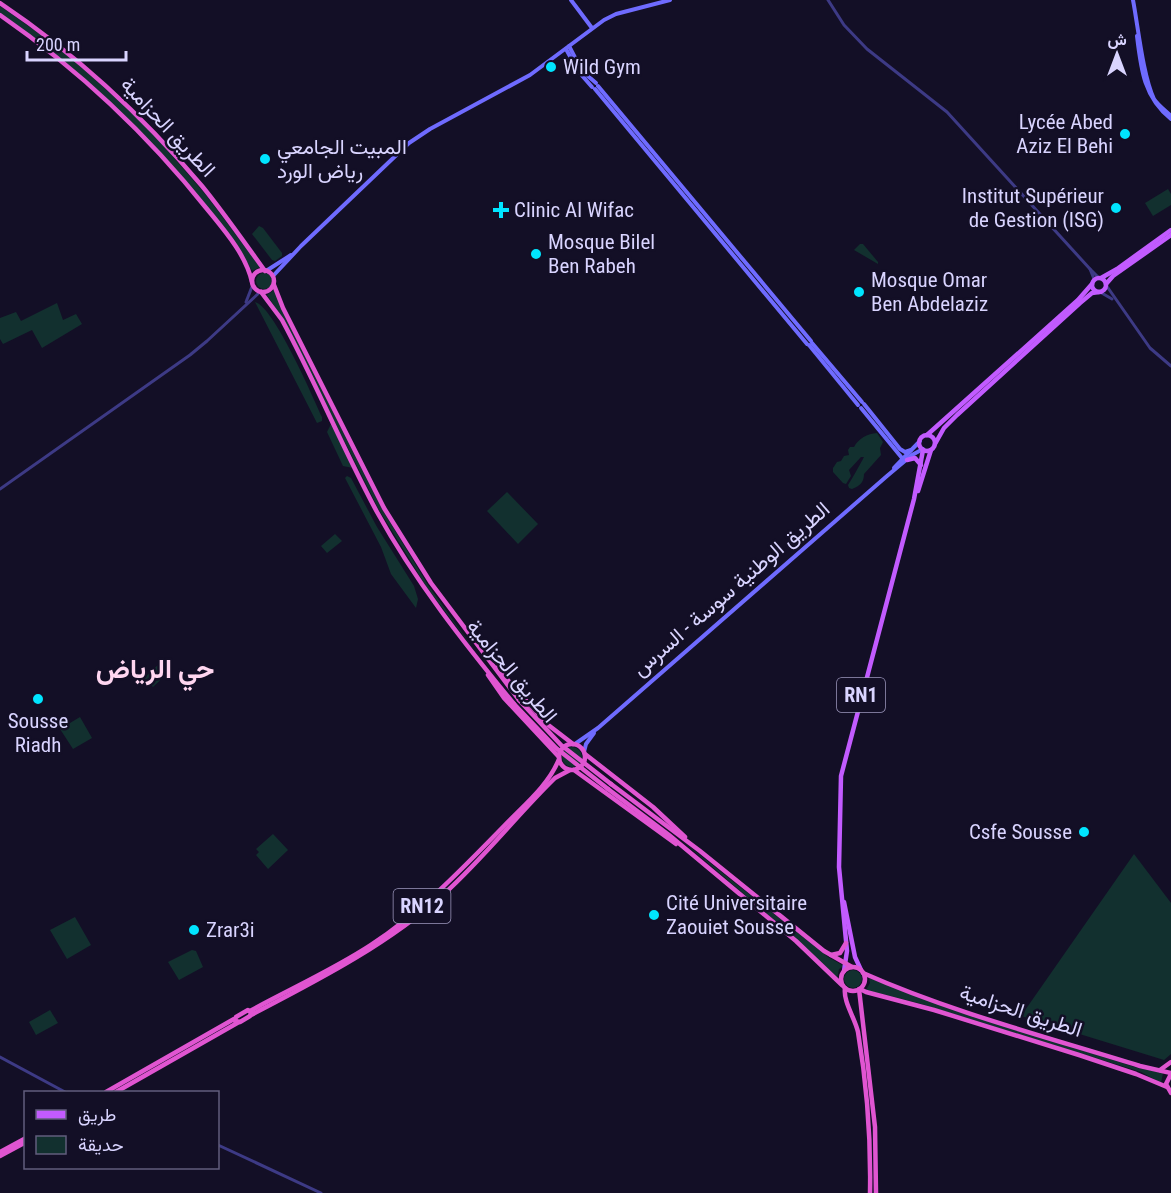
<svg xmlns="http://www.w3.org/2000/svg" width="1171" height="1193" viewBox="0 0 1171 1193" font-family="'Roboto Condensed',Vazirmatn,sans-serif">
<rect width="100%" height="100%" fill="#130f26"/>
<g fill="#12302f">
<path d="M0,6L65,52L148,128L206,195L260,267L252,271C242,251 226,233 213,215C153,136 81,70 0,13Z"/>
<polygon points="1168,189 1171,194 1171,205 1153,216 1145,203"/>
<polygon points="259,226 263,228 282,253 282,256 275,261 272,260 252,234"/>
<polygon points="860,244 863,244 878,262 878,264 854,250"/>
<circle cx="264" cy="281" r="8"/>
<polygon points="274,290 382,509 428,585 478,655 426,586 379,510 283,319 267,295"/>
<path d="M255,302C274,307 312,395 322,417V421L317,423Z"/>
<polygon points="57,303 63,320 76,314 82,324 42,348 32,330 3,344 0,339 0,318 16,312 21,321"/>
<polygon points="331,424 353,468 343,466 327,432"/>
<path d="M877,433L883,442L880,448L881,455L864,474C864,482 860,486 852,489L849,488L848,485C850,483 863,459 864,457H861L849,470L851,476L846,484L843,483L833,472V468L837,462L841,461L844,456L849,455L848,450L850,447H854C859,438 867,434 877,433Z"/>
<polygon points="347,476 351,478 377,527 414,586 418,599 416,608 391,574 381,547 345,478"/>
<polygon points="507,492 538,524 518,544 487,511"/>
<polygon points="335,534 342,541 327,553 321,546"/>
<polygon points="160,663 169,672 153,687 144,678"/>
<polygon points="80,717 92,738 73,749 60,729"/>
<circle cx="572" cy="757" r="10"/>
<polygon points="273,834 288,850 268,869 256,855 259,852 256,849"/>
<polygon points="681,840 828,957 844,966 839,969 837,979 794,937"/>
<polygon points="1134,854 1171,903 1171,1054 1164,1060 1021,1016"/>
<polygon points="75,917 91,945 67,959 50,930"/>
<polygon points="192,950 196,951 203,967 179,980 168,962"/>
<circle cx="853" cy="979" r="9"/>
<polygon points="869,978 935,1003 1138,1068 1163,1073 1161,1083 1141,1072 918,1003 866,990 870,983"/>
<polygon points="50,1010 58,1023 36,1035 29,1022"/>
</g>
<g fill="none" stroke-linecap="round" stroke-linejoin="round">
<g stroke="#3d3a85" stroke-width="3">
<polyline points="828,0 844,25 867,49 947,112 1090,269"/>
<polyline points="1094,279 1090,269 1099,278"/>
<polyline points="1106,285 1150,348 1171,366"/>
<polyline points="1100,292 1112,299"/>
<polyline points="246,302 253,284"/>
<polyline points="0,489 190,355 207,341 260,292"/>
<polyline points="0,1057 65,1092"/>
<polyline points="218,1145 321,1193"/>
</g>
<g stroke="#6f6bff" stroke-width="4">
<polyline points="571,0 592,28"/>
<path d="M1133,0C1138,26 1143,76 1154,99C1158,105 1166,111 1171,116"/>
<path d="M1137,36C1141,70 1144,97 1171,119"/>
<polyline points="569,46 582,71 596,83"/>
<polyline points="566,49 578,71 592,87"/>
<polyline points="598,86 811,341"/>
<polyline points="595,89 807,344"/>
<polyline points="266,271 291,255"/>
<polyline points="273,276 301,246 409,143 430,129 530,75 604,20 616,14 670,0"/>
<polyline points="812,343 862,402"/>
<polyline points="809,345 858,405"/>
<polyline points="864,404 900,449 905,452 911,450"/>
<polyline points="861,408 902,458 907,460"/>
<polyline points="894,468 920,441"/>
<polyline points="575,744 598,728 887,476 912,455 923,449"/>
<polyline points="584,752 586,744 594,733"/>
</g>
<g stroke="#c25bff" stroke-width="4.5">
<polyline points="1101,278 1117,269 1171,230"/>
<circle cx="1099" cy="285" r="7"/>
<polyline points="1106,284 1113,276 1171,235"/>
<polyline points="927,435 1078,300 1092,284"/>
<circle cx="927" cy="443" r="8"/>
<polyline points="935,444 944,428 957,415 1080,303 1092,293 1099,292"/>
<polyline points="907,460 915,458 921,465"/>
<polyline points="918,491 931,450"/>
<polyline points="844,902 855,957 861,970"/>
<polyline points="844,971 847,951 839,867 841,776 914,499 923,450"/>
</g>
<g stroke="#e055d1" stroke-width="4.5">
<path d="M0,3C76,54 143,116 202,186C224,213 244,242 265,271"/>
<path d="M0,15C78,69 148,135 207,209C225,231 246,255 252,282"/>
<circle cx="263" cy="281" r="11"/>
<polyline points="274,285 283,308 384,508 431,583 519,700"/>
<path d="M261,292L282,320C316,383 343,449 377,512C415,581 464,643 514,704"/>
<polyline points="497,668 547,724 573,744"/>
<polyline points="488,675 504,698 559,757"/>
<circle cx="572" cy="757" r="13"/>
<polyline points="585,754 653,807 685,837"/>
<polyline points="574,770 676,844"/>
<polyline points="611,784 700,851 824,951 852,967"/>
<polyline points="608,789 669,835 796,941 842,985"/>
<polyline points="831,955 840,953 846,943"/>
<circle cx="853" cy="979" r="12"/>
<path d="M863,973C951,1012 1047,1037 1140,1066L1171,1073"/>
<path d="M845,988C843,1002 855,1018 858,1032C867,1085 871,1139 870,1193"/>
<polyline points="859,989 875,1127 876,1193"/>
<polyline points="860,989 866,992 934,1010 1079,1055 1136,1074 1167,1087"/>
<polygon points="248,1010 251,1012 250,1016 240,1022 235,1021 236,1017"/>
<path d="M250,1011C290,989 333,970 371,945C421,912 462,869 504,826C523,806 549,785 559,759"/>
<path d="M251,1015C318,980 387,945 444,894C484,858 517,815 555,778L570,770"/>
<polyline points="1160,1070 1171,1062"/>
<polyline points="1171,1074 1166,1084 1171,1093"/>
<polyline points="106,1092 234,1019"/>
<polyline points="116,1092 239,1022"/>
<polyline points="0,1152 26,1138"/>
<polyline points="0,1156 26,1142"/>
</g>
<g stroke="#e055d1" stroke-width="4.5">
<polyline points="519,700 561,745 611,784"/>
<polyline points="514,704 556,748 608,789"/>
</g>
</g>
<g fill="#00e5ff" stroke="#130f26" stroke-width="2">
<circle cx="551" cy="67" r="6"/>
<circle cx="1125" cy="134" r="6"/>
<circle cx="265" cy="159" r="6"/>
<circle cx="1116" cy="208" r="6"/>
<path d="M498 201h6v6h6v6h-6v6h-6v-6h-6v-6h6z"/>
<circle cx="536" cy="254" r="6"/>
<circle cx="859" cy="292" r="6"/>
<circle cx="38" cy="699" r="6"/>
<circle cx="1084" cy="832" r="6"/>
<circle cx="654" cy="915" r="6"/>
<circle cx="194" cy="930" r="6"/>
</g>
<g text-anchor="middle" stroke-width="5" stroke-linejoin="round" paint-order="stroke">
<g fill="#130f26" stroke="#9e99be" stroke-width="1.5">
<rect x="837" y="678" width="48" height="34" rx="4.5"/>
<rect x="393.5" y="889" width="57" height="34" rx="4.5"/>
</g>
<g font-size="20" font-weight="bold" fill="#d9d4ff">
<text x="861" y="702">RN1</text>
<text x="422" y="913">RN12</text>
</g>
<g font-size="21" fill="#d9d4ff" stroke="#130f26" text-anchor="start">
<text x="563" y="74">Wild Gym</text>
<text x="1113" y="129" text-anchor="end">Lycée Abed<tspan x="1113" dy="24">Aziz El Behi</tspan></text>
<text x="277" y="154">المبيت الجامعي<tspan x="277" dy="24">رياض الورد</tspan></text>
<text x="1104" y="203" text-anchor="end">Institut Supérieur<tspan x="1104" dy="24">de Gestion (ISG)</tspan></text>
<text x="514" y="217">Clinic Al Wifac</text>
<text x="548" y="249">Mosque Bilel<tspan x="548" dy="24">Ben Rabeh</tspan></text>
<text x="871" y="287">Mosque Omar<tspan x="871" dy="24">Ben Abdelaziz</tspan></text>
<text x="38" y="728" text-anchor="middle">Sousse<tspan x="38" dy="24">Riadh</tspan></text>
<text x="1072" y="839" text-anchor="end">Csfe Sousse</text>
<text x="666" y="910">Cité Universitaire<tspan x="666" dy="24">Zaouiet Sousse</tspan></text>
<text x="206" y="937">Zrar3i</text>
</g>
<g font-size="21" fill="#d9d4ff" stroke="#130f26">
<text transform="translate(168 127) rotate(47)" y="7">الطريق الحزامية</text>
<text transform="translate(731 589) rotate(-41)" y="7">الطريق الوطنية سوسة - السرس</text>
<text transform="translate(512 671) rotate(50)" y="7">الطريق الحزامية</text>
<text transform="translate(1021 1011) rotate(18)" y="7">الطريق الحزامية</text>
</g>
<g font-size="27" font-weight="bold" fill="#ffd6f0" stroke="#130f26">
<text x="155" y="678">حي الرياض</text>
</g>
</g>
<rect x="24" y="1091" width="195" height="78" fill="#130f26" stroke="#625e7d" stroke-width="1.5"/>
<rect x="36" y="1110" width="30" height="9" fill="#c25bff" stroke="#625e7d" stroke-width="1.5"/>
<text x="78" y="1121" font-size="18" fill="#d9d4ff">طريق</text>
<rect x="36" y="1136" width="30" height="18" fill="#12302f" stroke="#625e7d" stroke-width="1.5"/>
<text x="78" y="1151" font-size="18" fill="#d9d4ff">حديقة</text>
<g transform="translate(1117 54)" stroke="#130f26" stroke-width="4.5" paint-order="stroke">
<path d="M0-4.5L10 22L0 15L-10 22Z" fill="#d9d4ff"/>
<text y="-9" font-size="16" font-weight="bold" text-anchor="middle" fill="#d9d4ff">ش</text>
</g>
<path d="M27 51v9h99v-9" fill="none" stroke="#d9d4ff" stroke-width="3"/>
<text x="36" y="51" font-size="18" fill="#d9d4ff" stroke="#130f26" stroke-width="4.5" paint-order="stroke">200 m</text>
</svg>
